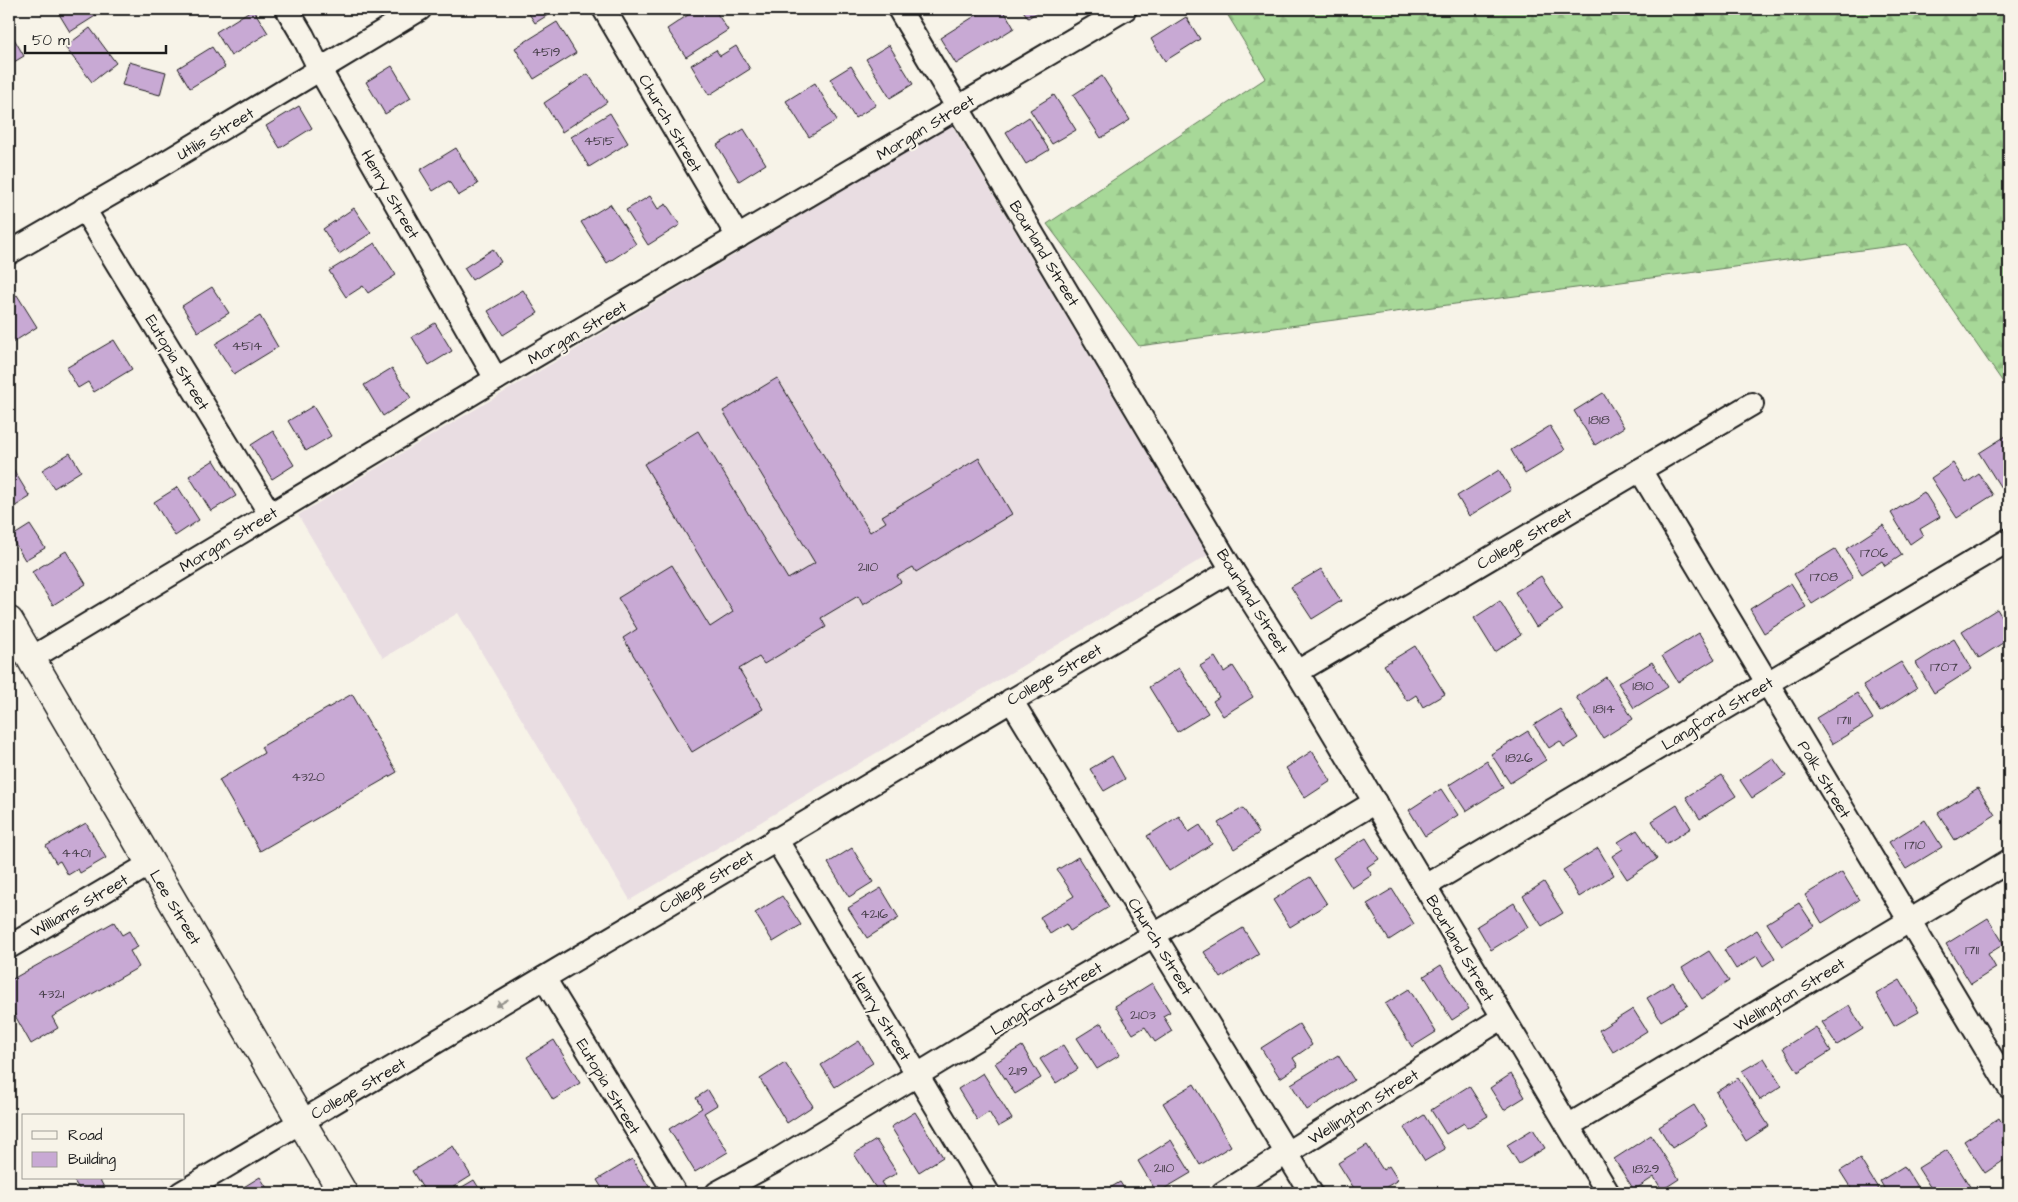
<svg xmlns="http://www.w3.org/2000/svg" width="2018" height="1202" viewBox="0 0 2018 1202" font-family="'Architects Daughter',sans-serif">
<defs>
<pattern id="forest-firs" width="22" height="20" patternUnits="userSpaceOnUse" patternTransform="scale(1.25)"><rect width="22" height="20" fill="#a7d898"/><path d="M5 1l3.5 6h-7zM16 11l3.5 6h-7z" fill="#8fb982"/></pattern>
</defs>
<rect width="100%" height="100%" fill="#f7f3e8"/>
<filter id="ink" filterUnits="userSpaceOnUse"><feTurbulence type="fractalNoise" baseFrequency=".02" numOctaves="2"/><feDisplacementMap in="SourceGraphic" scale="10" xChannelSelector="R" yChannelSelector="G"/><feConvolveMatrix kernelMatrix="1 2 1 2 8 2 1 2 1" color-interpolation-filters="sRGB"/></filter>
<g filter="url(#ink)">
<polygon fill="#e9dde2" points="952,125 1208,555 630,900 458,613 383,658 298,515"/>
<polygon fill="url(#forest-firs)" stroke="#627a5a" points="1224,9 2009,9 2009,391 1907,244 1139,346 1047,224 1266,78"/>
<g fill="#c8a9d4" stroke="#1c1c1c">
<polygon points="56,9 93,9 97,15 70,32"/>
<polygon points="253,9 268,33 231,56 216,32"/>
<polygon points="526,9 555,9 556,10 535,23"/>
<polygon points="697,9 714,9 728,30 686,57 667,29"/>
<polygon points="986,9 1003,9 1014,28 956,64 940,38"/>
<polygon points="1022,9 1043,9 1028,18"/>
<polygon points="1186,17 1200,39 1165,61 1151,39"/>
<polygon points="557,22 576,53 534,79 515,48"/>
<polygon points="90,28 116,63 92,82 65,47"/>
<polygon points="9,30 24,56 9,65"/>
<polygon points="889,45 913,84 890,98 866,59"/>
<polygon points="736,46 750,69 709,95 691,65 716,50 720,56"/>
<polygon points="212,47 225,67 190,88 178,68"/>
<polygon points="129,62 166,72 160,95 122,85"/>
<polygon points="392,66 411,98 385,114 366,82"/>
<polygon points="851,66 876,105 855,118 830,79"/>
<polygon points="588,74 607,102 562,132 544,103"/>
<polygon points="1102,76 1130,120 1101,138 1073,95"/>
<polygon points="815,83 837,120 809,137 786,101"/>
<polygon points="1054,95 1076,130 1052,144 1030,110"/>
<polygon points="299,106 312,128 280,148 266,126"/>
<polygon points="610,113 628,143 589,167 571,137"/>
<polygon points="1029,117 1049,150 1026,164 1006,132"/>
<polygon points="744,129 766,164 739,181 717,145"/>
<polygon points="456,148 478,184 458,196 449,181 433,191 420,170"/>
<polygon points="650,196 658,209 666,204 680,225 648,245 626,210"/>
<polygon points="610,204 636,244 607,263 581,222"/>
<polygon points="354,208 371,233 339,254 323,229"/>
<polygon points="375,243 396,275 368,293 363,286 346,297 329,271"/>
<polygon points="493,249 501,262 472,280 464,268"/>
<polygon points="212,287 229,313 198,332 182,306"/>
<polygon points="523,290 538,313 503,335 488,311"/>
<polygon points="17,295 37,327 12,343 9,338 9,301"/>
<polygon points="260,316 278,347 234,374 215,344"/>
<polygon points="435,323 452,351 429,365 412,337"/>
<polygon points="114,340 132,369 94,392 88,382 78,388 66,368"/>
<polygon points="392,368 411,398 383,416 364,385"/>
<polygon points="777,378 870,532 886,522 882,516 979,458 1012,514 916,572 913,567 897,576 901,582 863,605 858,596 821,618 826,627 764,664 759,657 739,669 763,709 692,752 623,638 637,629 618,598 672,565 710,627 733,612 644,464 698,431 788,579 815,563 723,411"/>
<polygon points="1603,393 1624,427 1595,445 1574,411"/>
<polygon points="313,406 331,436 306,451 288,421"/>
<polygon points="1550,426 1565,450 1525,474 1511,450"/>
<polygon points="273,431 294,465 272,479 251,445"/>
<polygon points="2009,434 2009,483 2001,488 1979,453"/>
<polygon points="70,453 81,471 54,488 42,470"/>
<polygon points="214,460 236,496 211,511 189,476"/>
<polygon points="1953,463 1966,483 1979,474 1993,495 1957,518 1931,478"/>
<polygon points="13,469 30,497 9,510 9,472"/>
<polygon points="1499,470 1511,490 1469,516 1457,496"/>
<polygon points="178,487 199,520 175,536 154,502"/>
<polygon points="1924,492 1940,517 1920,529 1923,535 1910,544 1891,513"/>
<polygon points="30,525 45,548 25,560 11,537"/>
<polygon points="1883,525 1902,555 1885,566 1882,561 1862,574 1846,549"/>
<polygon points="1835,549 1853,578 1812,604 1794,574"/>
<polygon points="66,551 86,584 53,605 32,572"/>
<polygon points="1321,569 1341,601 1312,619 1291,587"/>
<polygon points="1541,576 1563,610 1536,627 1515,592"/>
<polygon points="1791,583 1806,607 1764,633 1750,609"/>
<polygon points="1500,601 1521,635 1495,652 1474,618"/>
<polygon points="1997,609 2009,629 2009,639 1979,658 1962,631"/>
<polygon points="1699,633 1715,659 1678,682 1662,656"/>
<polygon points="1954,639 1972,669 1934,693 1916,663"/>
<polygon points="1415,646 1445,694 1423,707 1416,695 1407,701 1384,665"/>
<polygon points="1215,657 1224,672 1233,666 1253,697 1223,716 1213,701 1219,697 1200,666"/>
<polygon points="1652,662 1668,687 1634,708 1618,683"/>
<polygon points="1901,662 1917,688 1880,712 1863,685"/>
<polygon points="1179,668 1208,713 1177,732 1149,687"/>
<polygon points="1606,677 1633,719 1603,738 1576,697"/>
<polygon points="1857,693 1873,719 1832,744 1816,718"/>
<polygon points="352,694 397,772 260,851 219,780 264,753 261,747"/>
<polygon points="1560,709 1578,738 1564,747 1560,741 1549,748 1534,725"/>
<polygon points="1528,731 1546,760 1510,783 1491,754"/>
<polygon points="1312,751 1331,781 1305,798 1286,768"/>
<polygon points="1112,756 1125,779 1104,791 1090,769"/>
<polygon points="1773,758 1786,776 1752,798 1740,780"/>
<polygon points="1487,761 1503,788 1466,811 1449,785"/>
<polygon points="1722,775 1736,796 1700,819 1686,797"/>
<polygon points="1978,788 1995,815 1955,840 1938,813"/>
<polygon points="1441,789 1458,815 1425,836 1409,810"/>
<polygon points="1677,805 1691,828 1666,844 1652,821"/>
<polygon points="1243,808 1259,833 1234,849 1218,823"/>
<polygon points="1179,816 1189,832 1200,825 1212,844 1169,871 1147,836"/>
<polygon points="1925,820 1942,847 1906,869 1889,842"/>
<polygon points="86,823 106,858 80,873 78,869 68,875 60,861 56,863 46,846"/>
<polygon points="1637,830 1657,859 1627,879 1612,856 1623,849 1618,842"/>
<polygon points="1366,838 1379,859 1367,867 1372,875 1352,888 1333,858"/>
<polygon points="852,848 873,882 849,897 828,863"/>
<polygon points="1598,848 1614,875 1579,897 1563,870"/>
<polygon points="1078,857 1109,907 1070,931 1066,924 1050,934 1040,917 1074,896 1057,870"/>
<polygon points="1842,872 1859,900 1822,923 1805,895"/>
<polygon points="1310,877 1327,904 1290,927 1273,900"/>
<polygon points="1544,882 1563,913 1542,926 1523,896"/>
<polygon points="881,888 899,918 867,938 848,908"/>
<polygon points="1392,889 1414,924 1389,940 1367,904"/>
<polygon points="782,896 801,925 773,942 755,913"/>
<polygon points="1514,903 1528,927 1491,950 1477,926"/>
<polygon points="1799,903 1814,926 1782,946 1767,923"/>
<polygon points="1988,918 2004,944 1988,954 1996,968 1971,984 1946,944"/>
<polygon points="114,922 122,935 129,931 138,947 130,951 139,967 52,1017 58,1028 31,1044 9,1005 9,981"/>
<polygon points="1243,928 1259,954 1221,978 1204,952"/>
<polygon points="1757,930 1775,958 1763,966 1757,956 1736,969 1724,950"/>
<polygon points="1709,951 1729,981 1702,999 1682,968"/>
<polygon points="1441,965 1469,1009 1452,1020 1424,976"/>
<polygon points="1900,980 1919,1012 1894,1026 1876,994"/>
<polygon points="1673,982 1688,1005 1661,1021 1647,998"/>
<polygon points="1152,983 1170,1012 1163,1016 1172,1031 1155,1042 1145,1027 1133,1034 1115,1006"/>
<polygon points="1409,989 1436,1032 1412,1047 1385,1004"/>
<polygon points="1849,1005 1863,1029 1837,1045 1822,1022"/>
<polygon points="1633,1009 1647,1031 1613,1052 1599,1030"/>
<polygon points="1101,1023 1120,1055 1097,1069 1077,1038"/>
<polygon points="1299,1024 1312,1045 1293,1058 1298,1066 1280,1078 1261,1048"/>
<polygon points="1816,1027 1831,1051 1798,1072 1783,1048"/>
<polygon points="554,1040 580,1083 553,1100 527,1057"/>
<polygon points="859,1041 873,1063 835,1087 821,1065"/>
<polygon points="1063,1045 1078,1069 1056,1083 1040,1059"/>
<polygon points="1022,1046 1041,1078 1015,1094 995,1063"/>
<polygon points="1338,1055 1354,1080 1307,1110 1291,1084"/>
<polygon points="1764,1058 1782,1086 1760,1100 1742,1071"/>
<polygon points="785,1063 813,1106 787,1123 760,1079"/>
<polygon points="983,1073 1012,1119 998,1127 989,1112 977,1120 958,1089"/>
<polygon points="1511,1074 1525,1097 1504,1110 1490,1088"/>
<polygon points="1738,1078 1769,1126 1746,1141 1716,1092"/>
<polygon points="1194,1084 1231,1146 1200,1165 1163,1103"/>
<polygon points="1469,1086 1488,1116 1467,1128 1464,1123 1446,1134 1431,1110"/>
<polygon points="708,1090 717,1105 704,1113 728,1152 695,1172 669,1129 702,1108 696,1098"/>
<polygon points="1694,1105 1707,1126 1672,1148 1659,1127"/>
<polygon points="915,1112 943,1157 919,1172 891,1127"/>
<polygon points="1424,1115 1445,1149 1425,1161 1404,1128"/>
<polygon points="1999,1118 2009,1134 2009,1137 2002,1142 2009,1154 2009,1157 1985,1173 1964,1141"/>
<polygon points="1533,1129 1545,1148 1519,1164 1507,1145"/>
<polygon points="1651,1135 1679,1179 1662,1190 1654,1177 1634,1190 1614,1159"/>
<polygon points="876,1140 897,1173 881,1182 888,1193 879,1193 854,1154"/>
<polygon points="1171,1140 1191,1173 1157,1193 1138,1161"/>
<polygon points="1367,1145 1383,1170 1389,1166 1398,1180 1376,1193 1357,1193 1338,1163"/>
<polygon points="453,1146 471,1176 444,1193 426,1193 412,1171"/>
<polygon points="1947,1150 1974,1193 1934,1193 1918,1168"/>
<polygon points="632,1159 653,1193 605,1193 597,1180"/>
<polygon points="1860,1159 1881,1193 1854,1193 1840,1171"/>
<polygon points="1904,1166 1921,1193 1887,1193 1880,1181"/>
<polygon points="260,1177 270,1193 234,1193"/>
<polygon points="72,1178 99,1178 107,1193 82,1193"/>
<polygon points="474,1180 482,1193 452,1193"/>
<polygon points="1120,1182 1127,1193 1103,1193 1103,1192"/>
</g>
<g fill="none" stroke-linecap="round" stroke-linejoin="round">
<defs>
<g id="street">
<polyline points="287,9 303,36 320,70 496,379"/>
<polyline points="604,9 738,237"/>
<polyline points="899,9 1232,570 1297,672 1608,1193"/>
<polyline points="84,209 270,514"/>
<polyline points="9,253 158,167 420,9"/>
<polyline points="1640,470 2009,1087"/>
<polyline points="30,659 496,379 1125,9"/>
<polyline points="1297,672 1752,404"/>
<polyline points="1011,700 1311,1193"/>
<polyline points="776,839 988,1193"/>
<polyline points="1425,886 2009,540"/>
<polyline points="9,947 150,864"/>
<polyline points="544,978 675,1193"/>
<polyline points="1568,1126 2009,861"/>
<polyline points="181,1193 1232,570"/>
<polyline points="717,1193 779,1159 1034,1004 1154,935 1375,802"/>
<polyline points="1223,1193 1502,1018"/>
</g>
<polyline id="secondary" points="9,621 343,1193"/>
</defs>
<use href="#street" stroke="#1c1c1c" stroke-width="26"/>
<use href="#secondary" stroke="#1c1c1c" stroke-width="31"/>
<use href="#street" stroke="#f7f3e8" stroke-width="22"/>
<use href="#secondary" stroke="#f7f3e8" stroke-width="28"/>
</g>
<defs><path id="oneway-solid" d="M-6-.8H1V-3.2L6.5 0L1 3.2V.8H-6Z" transform="scale(1.25)"/></defs>
<use fill="#94928c" href="#oneway-solid" transform="translate(502 1003) rotate(149)"/>
</g>
<g text-anchor="middle" stroke-width="4.5" stroke-linejoin="round" paint-order="stroke">
<g font-size="14" fill="#473f4a">
<text x="546" y="56">4519</text>
<text x="599" y="145">4515</text>
<text x="247" y="350">4514</text>
<text x="1599" y="424">1818</text>
<text x="1874" y="557">1706</text>
<text x="868" y="571">2110</text>
<text x="1824" y="581">1708</text>
<text x="1944" y="671">1707</text>
<text x="1643" y="690">1810</text>
<text x="1604" y="713">1814</text>
<text x="1844" y="724">1711</text>
<text x="1519" y="762">1826</text>
<text x="308" y="781">4320</text>
<text x="1915" y="849">1710</text>
<text x="76" y="857">4401</text>
<text x="874" y="918">4216</text>
<text x="1972" y="954">1711</text>
<text x="51" y="998">4321</text>
<text x="1143" y="1019">2103</text>
<text x="1018" y="1075">2119</text>
<text x="1164" y="1172">2110</text>
<text x="1646" y="1173">1829</text>
</g>
<g font-size="16" fill="#1c1c1c" stroke="#f7f3e8">
<text transform="translate(671 123) rotate(60)" y="6">Church Street</text>
<text transform="translate(925 127) rotate(-31)" y="6">Morgan Street</text>
<text transform="translate(215 133) rotate(-31)" y="6">Utilis Street</text>
<text transform="translate(391 194) rotate(60)" y="6">Henry Street</text>
<text transform="translate(1045 253) rotate(59)" y="6">Bourland Street</text>
<text transform="translate(577 332) rotate(-30)" y="6">Morgan Street</text>
<text transform="translate(178 362) rotate(59)" y="6">Eutopia Street</text>
<text transform="translate(1524 538) rotate(-30)" y="6">College Street</text>
<text transform="translate(228 539) rotate(-31)" y="6">Morgan Street</text>
<text transform="translate(1253 601) rotate(58)" y="6">Bourland Street</text>
<text transform="translate(1054 674) rotate(-30)" y="6">College Street</text>
<text transform="translate(1717 713) rotate(-31)" y="6">Langford Street</text>
<text transform="translate(1825 779) rotate(59)" y="6">Polk Street</text>
<text transform="translate(706 881) rotate(-31)" y="6">College Street</text>
<text transform="translate(79 905) rotate(-30)" y="6">Williams Street</text>
<text transform="translate(176 907) rotate(59)" y="6">Lee Street</text>
<text transform="translate(1161 946) rotate(59)" y="6">Church Street</text>
<text transform="translate(1461 948) rotate(60)" y="6">Bourland Street</text>
<text transform="translate(1789 994) rotate(-31)" y="6">Wellington Street</text>
<text transform="translate(1046 998) rotate(-31)" y="6">Langford Street</text>
<text transform="translate(882 1016) rotate(59)" y="6">Henry Street</text>
<text transform="translate(609 1086) rotate(59)" y="6">Eutopia Street</text>
<text transform="translate(358 1088) rotate(-30)" y="6">College Street</text>
<text transform="translate(1363 1106) rotate(-32)" y="6">Wellington Street</text>
</g>
</g>
<rect width="2018" height="1202" fill="none" stroke="#f7f3e8" stroke-width="30"/>
<rect x="15" y="15" width="1988" height="1172" fill="none" stroke="#1c1c1c" stroke-width="2" filter="url(#ink)"/>
<rect x="22" y="1114" width="162" height="65" fill="#f7f3e8" stroke="#9f9d96"/>
<rect x="32" y="1131" width="25" height="8" fill="#f7f3e8" stroke="#9f9d96"/>
<text x="68" y="1140" font-size="15" fill="#1c1c1c">Road</text>
<rect x="32" y="1152" width="25" height="15" fill="#c8a9d4" stroke="#9f9d96"/>
<text x="68" y="1164" font-size="15" fill="#1c1c1c">Building</text>
<path d="M25 45v8h141v-8" fill="none" stroke="#1c1c1c" stroke-width="2.5"/>
<text x="32" y="45" font-size="15" fill="#1c1c1c" stroke="#f7f3e8" stroke-width="4" paint-order="stroke">50 m</text>
</svg>
